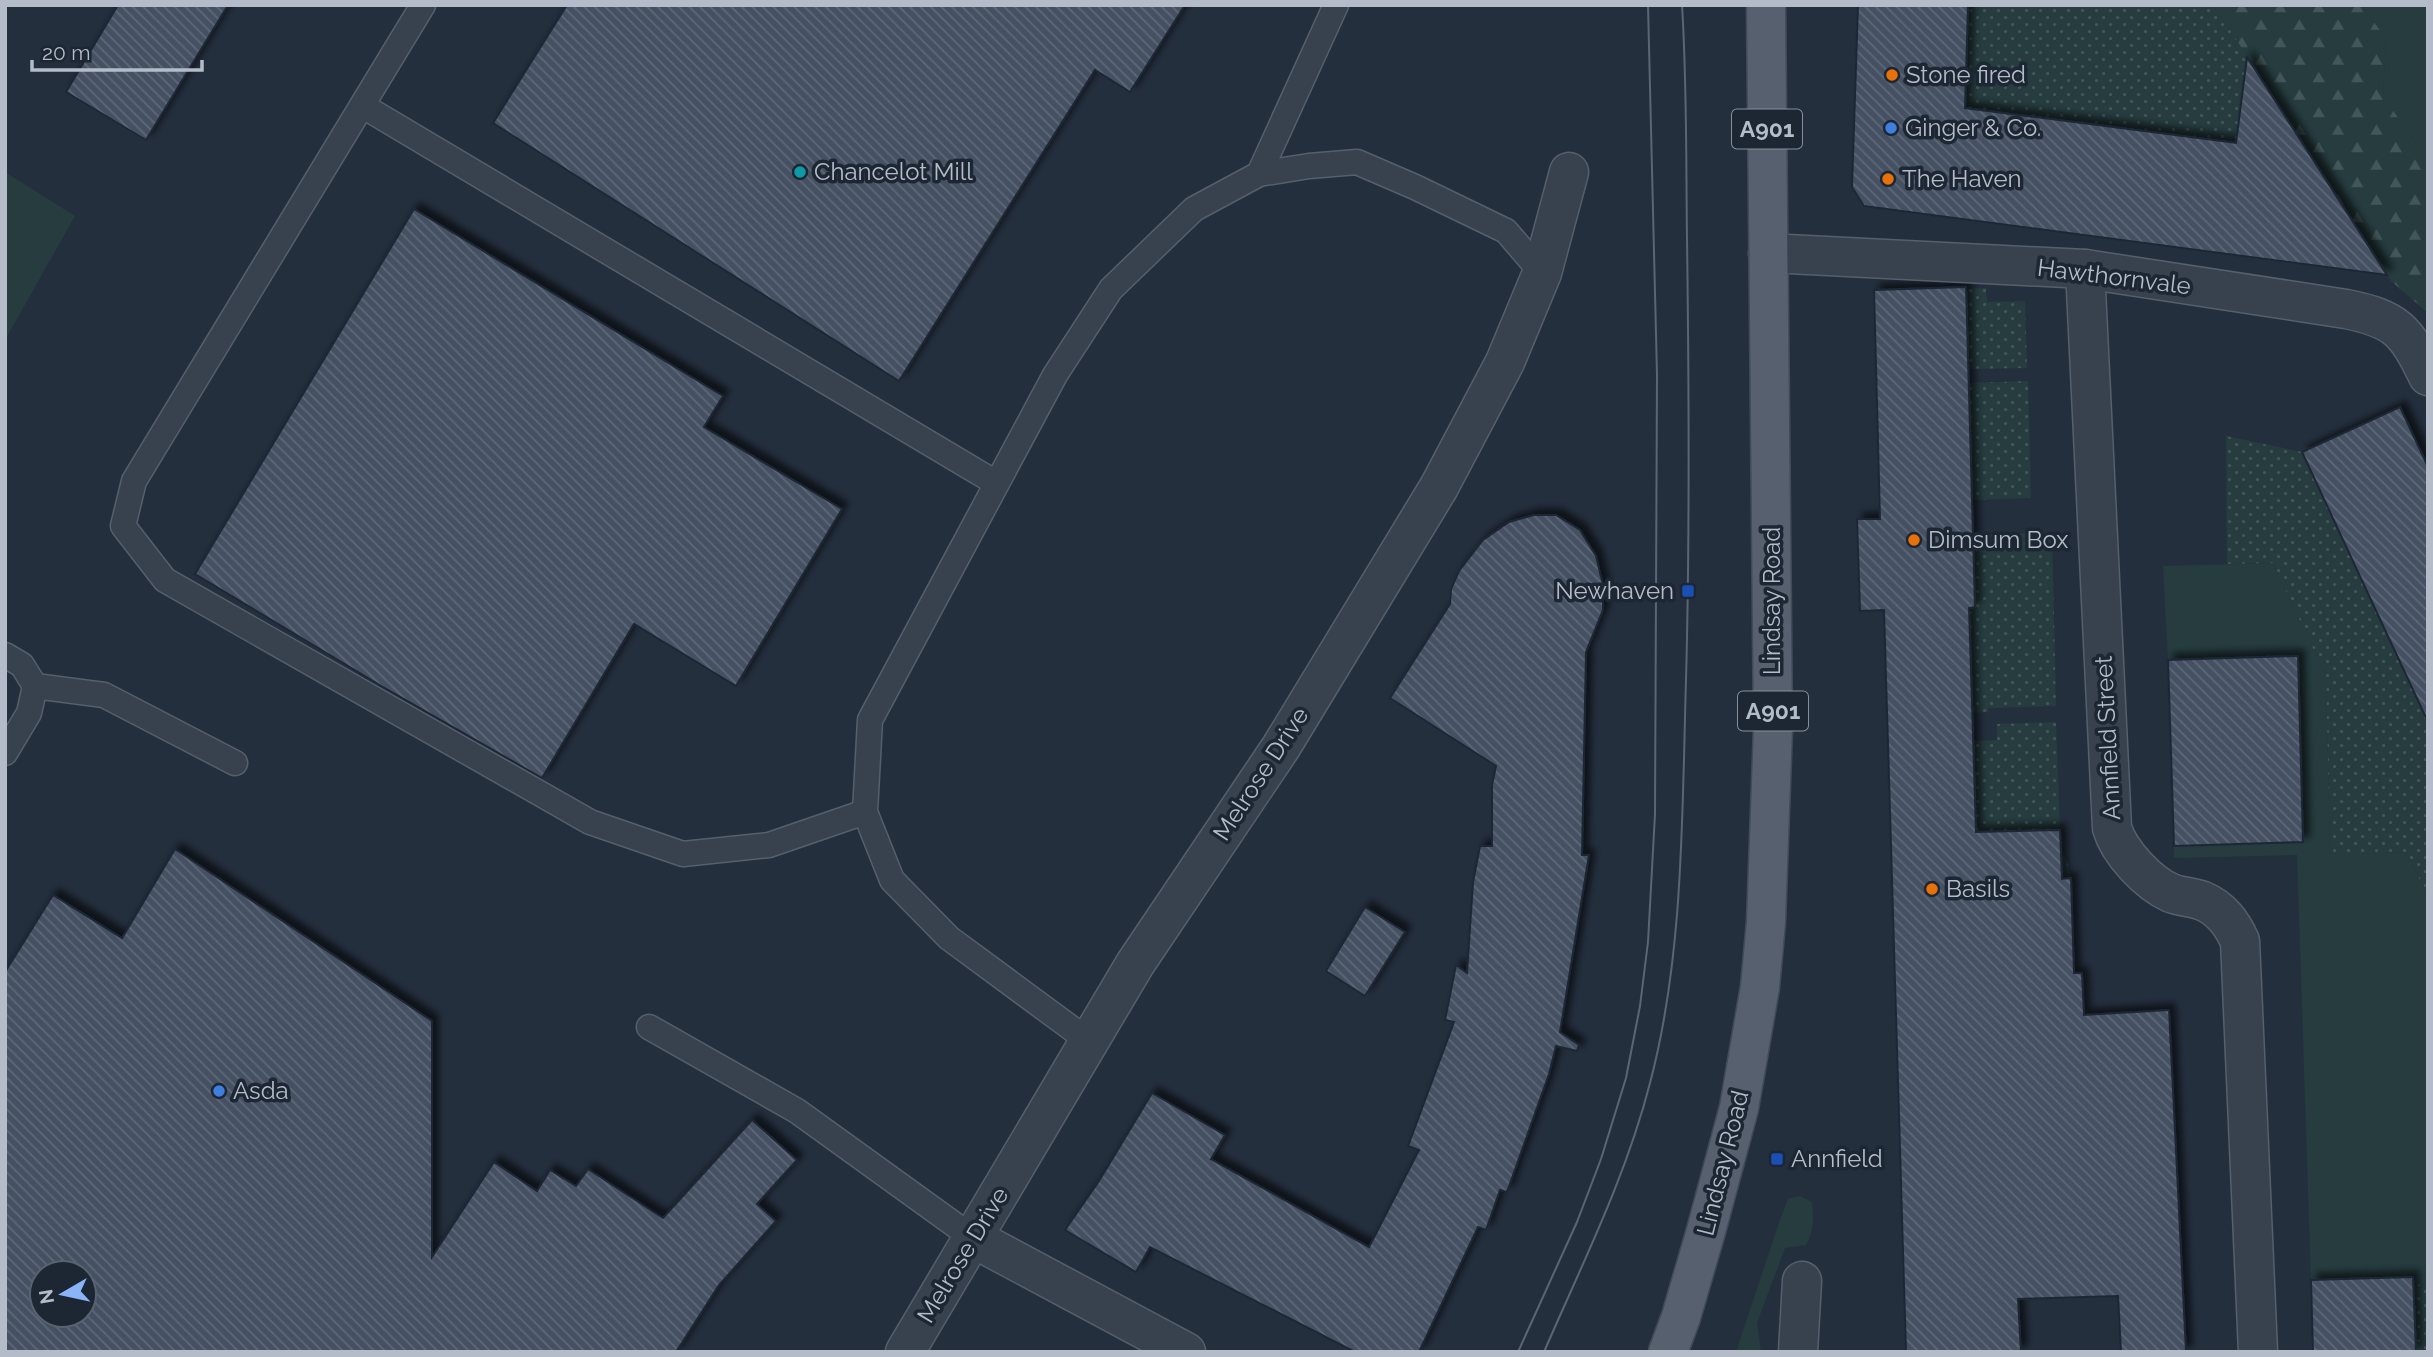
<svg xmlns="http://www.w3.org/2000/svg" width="2433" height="1357" viewBox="0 0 2433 1357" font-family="Raleway,sans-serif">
<defs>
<pattern id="forest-firs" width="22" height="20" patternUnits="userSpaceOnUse" patternTransform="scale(1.75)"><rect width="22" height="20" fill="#263c3f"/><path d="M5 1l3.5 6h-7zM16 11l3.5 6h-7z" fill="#435659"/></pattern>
<pattern id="park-dots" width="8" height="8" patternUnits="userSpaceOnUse" patternTransform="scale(1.75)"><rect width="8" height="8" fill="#263c3f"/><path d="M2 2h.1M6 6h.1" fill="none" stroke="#435659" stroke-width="1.8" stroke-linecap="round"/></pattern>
<pattern id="building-back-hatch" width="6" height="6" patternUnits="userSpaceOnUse" patternTransform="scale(1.75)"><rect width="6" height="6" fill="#455162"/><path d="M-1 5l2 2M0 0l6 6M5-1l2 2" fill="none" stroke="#5d6877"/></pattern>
<filter id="shadow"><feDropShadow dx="6" dy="-6" stdDeviation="3.5" flood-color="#0009"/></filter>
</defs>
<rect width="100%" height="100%" fill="#242f3e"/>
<g fill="#263c3f">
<polygon points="2361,5 2428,5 2428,161 2383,96 2386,38"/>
<polygon points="5,172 75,216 5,340"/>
<polygon points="2273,563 2326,676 2330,854 2407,852 2428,898 2428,1284 2413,1285 2413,1277 2311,1280 2297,855 2174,858 2174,846 2303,842 2298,656 2168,660 2163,566"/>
<path d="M1800,1196L1812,1202C1814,1218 1814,1230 1806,1245L1785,1248L1757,1323L1761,1352H1736L1780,1220L1788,1199Z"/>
</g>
<polygon fill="url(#forest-firs)" points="2214,5 2361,5 2386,38 2383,96 2428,161 2428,313 2391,281"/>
<g fill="url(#park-dots)">
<polygon points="1968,5 2214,5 2257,72 2243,87 2234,157 1964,125"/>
<polygon points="1986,288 1987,302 2025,301 2027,368 1968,369 1965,289"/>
<polygon points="2028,381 2031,498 1971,500 1968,383"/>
<polygon points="2226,436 2302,452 2428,722 2428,898 2407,852 2330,855 2326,676 2273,563 2227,564"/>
<polygon points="2052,532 2056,706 1988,708 1988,712 1972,713 1969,608 1975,607 1973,535"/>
<polygon points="2056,722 2060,830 1996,832 2060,847 2067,860 2071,878 1977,882 1973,741 1997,740 1997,724"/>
<polygon points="2428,1284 2428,1352 2416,1352 2413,1285"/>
</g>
<g fill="url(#building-back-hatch)" stroke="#1f2835" stroke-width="2" fill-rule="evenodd" filter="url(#shadow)">
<polygon points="118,5 228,5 146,140 66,92"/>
<polygon points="567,5 1185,5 1130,92 1095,70 899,381 493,123"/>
<polygon points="1858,5 1968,5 1965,108 2236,143 2247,57 2387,275 1864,206 1852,187"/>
<polygon points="414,209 723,396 704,427 842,509 736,686 634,624 542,778 383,687 195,574"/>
<polygon points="1966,287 1975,607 1969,608 1976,832 2060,830 2062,879 2071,878 2074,973 2082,973 2084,1015 2169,1010 2186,1352 2121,1352 2118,1296 2018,1299 2021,1352 1906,1352 1884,610 1860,611 1857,519 1880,519 1874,290"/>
<polygon points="2400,407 2428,467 2428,722 2302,452"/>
<polygon points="1534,515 1556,515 1580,530 1596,556 1603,585 1603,610 1586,652 1582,855 1589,855 1560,1032 1579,1045 1577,1051 1556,1046 1549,1074 1507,1192 1500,1190 1486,1230 1478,1227 1419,1352 1355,1352 1150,1247 1136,1272 1065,1230 1099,1181 1152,1093 1225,1135 1211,1159 1369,1247 1419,1150 1408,1146 1454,1022 1445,1020 1456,965 1467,973 1473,882 1480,846 1492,846 1492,785 1496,766 1390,698 1450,604 1451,589 1459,571 1483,540 1509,522"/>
<polygon points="2298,656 2303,842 2174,846 2168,660"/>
<path d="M175,849L432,1021V1257L494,1162L537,1191L550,1170L576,1186L588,1169L663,1218L752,1120L797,1160L757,1204L776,1221L719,1285L676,1352H5V972L53,895L122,938ZM42,1273H84V1315H42Z"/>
<polygon points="1365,907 1405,932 1365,996 1326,971"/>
<polygon points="2413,1277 2416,1352 2313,1352 2311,1280"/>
</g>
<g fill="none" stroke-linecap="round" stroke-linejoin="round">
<defs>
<g id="service">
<polyline points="423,5 134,481 123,526 165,580 590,822 683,854 769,845 865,812"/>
<polyline points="363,106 996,483"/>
<polyline points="1259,174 1336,5"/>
<polyline points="5,655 22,665 35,686 29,713 5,753"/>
<polyline points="35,686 104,695 235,763"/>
<polyline points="649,1027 797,1111 973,1238"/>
<polyline points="1090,1042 949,938 892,880 865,812 870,720 1055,375 1111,289 1194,209 1259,174 1309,166 1357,162 1415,187 1506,231 1542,273"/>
</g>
<g id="minor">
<path d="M1768,253L2085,269L2346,309C2396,319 2406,330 2428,376"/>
<path d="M2085,269L2112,828C2119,852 2148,883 2171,893C2181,897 2193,897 2203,901C2222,909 2232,924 2240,941L2258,1352"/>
<polyline points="973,1238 1186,1352"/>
<polyline points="905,1352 1135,964 1281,747 1439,487 1505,362 1542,273 1569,172"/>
<polyline points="1798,1352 1802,1281"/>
</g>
<polyline id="primary" points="1668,1352 1681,1317 1706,1231 1739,1108 1760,987 1766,922 1773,728 1766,5"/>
</defs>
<use href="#service" stroke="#565f6c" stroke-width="27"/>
<use href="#minor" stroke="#565f6c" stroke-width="41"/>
<use href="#primary" stroke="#414a57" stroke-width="41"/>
<use href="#service" stroke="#38414e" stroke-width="24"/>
<use href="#minor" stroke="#38414e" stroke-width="38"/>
<use href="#primary" stroke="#56606e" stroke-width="38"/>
<g stroke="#5a6575" stroke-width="2">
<polyline points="1518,1352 1577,1222 1601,1159 1626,1078 1640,1006 1648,942 1655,814 1657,375 1648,5"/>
<path d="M1544,1352C1582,1264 1626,1177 1650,1083C1684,955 1682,812 1686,680C1690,533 1689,386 1687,239C1686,161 1687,83 1682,5"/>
</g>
</g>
<g fill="#e8710a" stroke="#1d2633" stroke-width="2.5">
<circle cx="1892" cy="75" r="7"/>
<circle cx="1888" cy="179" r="7"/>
<circle cx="1914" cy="540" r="7"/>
<circle cx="1932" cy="889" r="7"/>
</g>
<g fill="#3f7fe0" stroke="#1d2633" stroke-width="2.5">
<circle cx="1891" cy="128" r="7"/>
<circle cx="219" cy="1091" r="7"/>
</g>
<circle fill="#0f9aa8" stroke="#1d2633" stroke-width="2.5" cx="800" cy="172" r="7"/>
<g fill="#1a4fb4" stroke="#1d2633" stroke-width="2.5">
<rect x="1681" y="584" width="14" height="14" rx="3.5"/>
<rect x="1770" y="1152" width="14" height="14" rx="3.5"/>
</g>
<g text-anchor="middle" stroke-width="7" stroke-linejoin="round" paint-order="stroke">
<g fill="#1d2633" stroke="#878f9c" stroke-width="2">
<rect x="1732" y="109.5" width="70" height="39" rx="5"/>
<rect x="1738" y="691.5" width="70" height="39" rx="5"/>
</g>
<g font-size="23" font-weight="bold" fill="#b4bcc9">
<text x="1767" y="137">A901</text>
<text x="1773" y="719">A901</text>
</g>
<g font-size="24" fill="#b4bcc9" stroke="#1d2633" text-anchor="start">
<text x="1906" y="83">Stone fired</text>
<text x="1905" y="136">Ginger &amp; Co.</text>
<text x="814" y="180">Chancelot Mill</text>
<text x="1902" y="187">The Haven</text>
<text x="1928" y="548">Dimsum Box</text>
<text x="1674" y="599" text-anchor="end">Newhaven</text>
<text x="1946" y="897">Basils</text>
<text x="233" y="1099">Asda</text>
<text x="1791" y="1167">Annfield</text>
</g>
<g font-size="24" fill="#b4bcc9" stroke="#1d2633">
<text transform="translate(2114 277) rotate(7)" y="8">Hawthornvale</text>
<text transform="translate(1772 601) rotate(-90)" y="8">Lindsay Road</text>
<text transform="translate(2108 738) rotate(-93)" y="8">Annfield Street</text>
<text transform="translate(1261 774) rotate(-57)" y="8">Melrose Drive</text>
<text transform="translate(1723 1163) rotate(-76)" y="8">Lindsay Road</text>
<text transform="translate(963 1255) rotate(-59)" y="8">Melrose Drive</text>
</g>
</g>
<rect width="2433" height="1357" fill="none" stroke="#b4bcc9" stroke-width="14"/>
<g transform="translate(63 1294) rotate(261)"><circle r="33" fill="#1d2633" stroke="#59626f" stroke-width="2"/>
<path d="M0-5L12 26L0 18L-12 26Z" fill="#8ab4f8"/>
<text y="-10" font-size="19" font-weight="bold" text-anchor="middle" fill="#b4bcc9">N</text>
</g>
<path d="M32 60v10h170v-10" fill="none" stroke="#b4bcc9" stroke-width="3.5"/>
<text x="42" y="60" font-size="21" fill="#b4bcc9" stroke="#1d2633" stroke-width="5" paint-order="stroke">20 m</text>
</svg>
